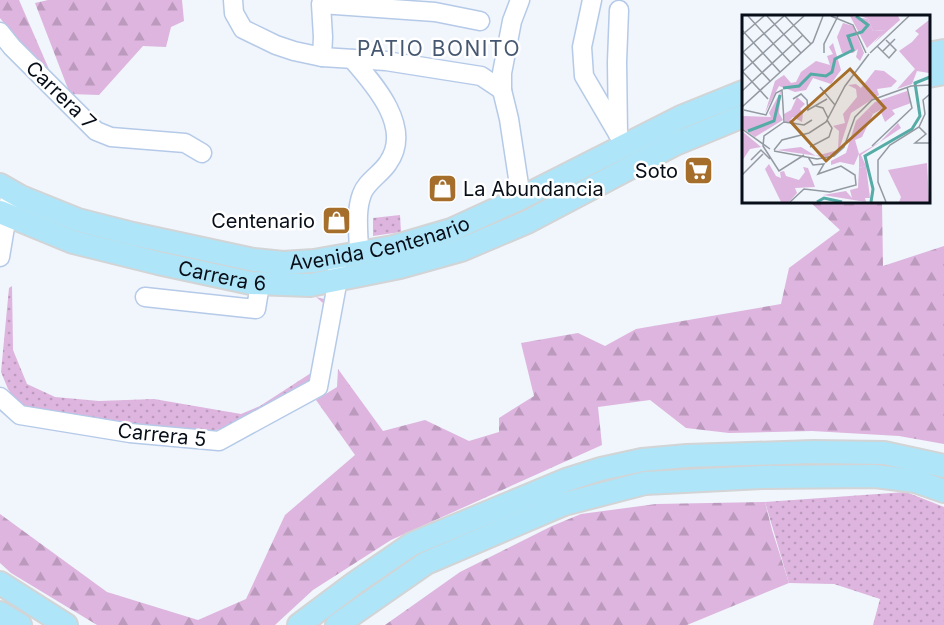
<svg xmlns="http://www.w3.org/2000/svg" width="944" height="625" viewBox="0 0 944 625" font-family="Inter,sans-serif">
<defs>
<pattern id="grass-dots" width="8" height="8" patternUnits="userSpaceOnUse" patternTransform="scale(1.5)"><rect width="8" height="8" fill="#ddb5de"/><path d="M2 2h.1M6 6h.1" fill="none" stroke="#bc9abe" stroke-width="1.8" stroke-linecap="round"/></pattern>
<pattern id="forest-firs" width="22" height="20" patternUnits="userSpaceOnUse" patternTransform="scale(1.5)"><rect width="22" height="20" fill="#ddb5de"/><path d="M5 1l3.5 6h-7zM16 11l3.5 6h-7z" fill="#bc9abe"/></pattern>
</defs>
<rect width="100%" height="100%" fill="#f1f5fc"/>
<g fill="url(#grass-dots)">
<polygon points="400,215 401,232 373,236 373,218"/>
<polygon points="12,286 13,350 27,384 55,397 99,401 154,399 241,414 260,406 311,373 315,363 323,303 316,297 324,299 327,304 313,378 257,416 237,425 212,431 161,427 29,408 17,403 8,389 1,372 9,288"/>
<polygon points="906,492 944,507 944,625 873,625 880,599 834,584 789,583 765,502"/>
</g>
<g fill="url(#forest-firs)">
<polygon points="0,0 19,0 51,74 19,43 0,18"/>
<polygon points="48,0 182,0 184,21 171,27 166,47 143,46 99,95 70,94 35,3"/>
<polygon points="809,201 882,201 883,266 944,246 944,444 899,436 812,431 729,433 686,428 650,400 598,407 602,445 391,540 313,590 275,625 97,625 11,573 0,563 0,514 107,592 198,620 246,599 285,515 355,455 316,400 337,387 338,369 383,431 425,420 469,441 499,432 499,418 534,396 521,343 578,333 605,346 636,329 781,304 789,268 840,230"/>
<polygon points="765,502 772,530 789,583 687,625 385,625 460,572 552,526 581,514 656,504"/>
</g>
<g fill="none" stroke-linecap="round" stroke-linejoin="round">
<defs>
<g id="minor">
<polyline points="233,0 234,13 243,29 276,45 294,51 322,57 386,61 481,76 502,90"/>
<polyline points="520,0 512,21 502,73 502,90 509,119 521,198"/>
<polyline points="592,0 582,47 584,76 618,134"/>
<polyline points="0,32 12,47 96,131 111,137 185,143 202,153"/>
<polyline points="322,57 323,37 321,4 435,12 480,21"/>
<path d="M352,59C375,85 413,128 388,163C381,174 366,182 362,194C355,212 359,235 359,254"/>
<polyline points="618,134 617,62 619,10"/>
<polyline points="0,257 11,191"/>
<polyline points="145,297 256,309 260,284"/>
<polyline points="0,397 20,415 130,433 219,441 318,387 338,279 337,269"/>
</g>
<g id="major">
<polyline points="928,54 944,51"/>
<polyline points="928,76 944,73"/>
<path id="s1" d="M0,185L21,197L78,220L133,234L254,260L283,263L314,261L393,247L451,230L521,198L681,117L743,92"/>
<path id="s2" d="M0,212L73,242L158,263L251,283L310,285L400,267L461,250L527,222L675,144L743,116"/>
<polyline points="0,583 66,625"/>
<polyline points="0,613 20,625"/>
<polyline points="299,625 355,583 412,544 566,480 601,469 642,460 687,456 814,452 884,453 944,466"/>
<polyline points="337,625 426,563 564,504 645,483 762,477 875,476 915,481 944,491"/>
</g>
</defs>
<use href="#minor" stroke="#b5cae8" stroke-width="21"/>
<use href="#major" stroke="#d2d4d5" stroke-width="26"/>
<use href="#minor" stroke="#fff" stroke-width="18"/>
<use href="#major" stroke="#afe5f8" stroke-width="22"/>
</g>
<defs>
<symbol id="supermarket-square" viewBox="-11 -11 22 22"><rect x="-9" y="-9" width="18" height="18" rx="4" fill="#a66e2b" stroke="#fff"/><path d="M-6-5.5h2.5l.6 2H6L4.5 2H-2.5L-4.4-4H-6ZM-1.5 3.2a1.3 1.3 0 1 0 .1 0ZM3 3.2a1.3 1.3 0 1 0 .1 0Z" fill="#fff"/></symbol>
<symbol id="shop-square" viewBox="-11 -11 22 22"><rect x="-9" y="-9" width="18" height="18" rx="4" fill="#a66e2b" stroke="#fff"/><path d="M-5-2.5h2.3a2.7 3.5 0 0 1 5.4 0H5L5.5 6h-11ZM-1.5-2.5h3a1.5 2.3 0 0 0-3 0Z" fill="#fff"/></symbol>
</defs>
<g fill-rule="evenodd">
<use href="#supermarket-square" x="682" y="154" width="33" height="33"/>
<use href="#shop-square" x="426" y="172" width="33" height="33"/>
<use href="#shop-square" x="320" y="204" width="33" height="33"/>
</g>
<g text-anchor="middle" stroke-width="5" stroke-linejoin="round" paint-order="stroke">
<g font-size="20" fill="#070e18" stroke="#fff">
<text transform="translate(61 95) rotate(44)" y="7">Carrera 7</text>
<text dy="7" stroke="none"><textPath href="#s1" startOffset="394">Avenida Centenario</textPath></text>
<text dy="7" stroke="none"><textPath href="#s2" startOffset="232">Carrera 6</textPath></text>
<text transform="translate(162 435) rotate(6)" y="7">Carrera 5</text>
</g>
<g font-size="20" fill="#070e18" stroke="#fff" text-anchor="end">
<text x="678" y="178">Soto</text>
<text x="463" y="196" text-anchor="start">La Abundancia</text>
<text x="315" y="228">Centenario</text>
</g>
<g font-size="21" letter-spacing="1.5" fill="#465871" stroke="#fff">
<text x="439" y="56">PATIO BONITO</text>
</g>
</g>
<g transform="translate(742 15)">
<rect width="188" height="188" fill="#f1f5fc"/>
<path d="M119,1H156L158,5L132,28L143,15L131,16L126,4ZM165,76L169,88L150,95L153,99L143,107L138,95L131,99L125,95L133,87ZM156,108L159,113L119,140L124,151L117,153V139L138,127Z" fill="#ddb5de"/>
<path d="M108,1L126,4L131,16L144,15L125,33ZM187,5V58L175,56L170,69L155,74L173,54L157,36L170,27L177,19L173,16ZM101,8L111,11L122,38L118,46L114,42L116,34L111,38H100L95,22ZM91,28L99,55L89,69L71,63L64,75L53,77L37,71L23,98L33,66L42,60L49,68L54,67L59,57L74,46L88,50L85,41L91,39L87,32ZM133,55L142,56L155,66L149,72L135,74L137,80L109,98L96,138L82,142L35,135L59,132L74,141L96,135L97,116L91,111L103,108L101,99L115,82L114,74L106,70L114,69L119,73ZM39,76L37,98L41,105L13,122L0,113L1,101L29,102L27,98ZM55,82L63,89L58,94L61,98L60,107L51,102L48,105L56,109L43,107L42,99L49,95ZM125,95L131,99L120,122L113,125L117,139L112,150L98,147L89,150V146L104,138L114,106ZM0,116L19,132L8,134L0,146ZM185,148L187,187H157L159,182L146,155ZM27,149L34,161L39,163L38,157L42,156L44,161L57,165L63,157L61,152L66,153L73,172L53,173L55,178L47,187H39L23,154ZM124,151L128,183H123L124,187L81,180L104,176L110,183L108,175L116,173L117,153Z" fill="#ddb5de"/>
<path fill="none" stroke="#55aba5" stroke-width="3" d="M41,73L57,71L69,59L84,61L90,57L93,44L111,35L106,21L120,17L126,10L114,1M6,116L32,106L38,80M75,187L82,183L100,187M129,187L131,174L123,141L170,114L178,101L173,68L188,62"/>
<path fill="none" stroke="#9399a1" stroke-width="1.5" d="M6,1L49,48M25,1L59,38M43,1L69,29M89,1L111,10L124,38M0,15L38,57M0,20L22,1M135,31L147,43L154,35L144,25M0,36L28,66M140,37L153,24M0,38L42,1M82,38V29L96,1M128,38L167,1M0,56L26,84M0,57L62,1M78,72L93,90M0,76L61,20M51,84L59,79L65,85L66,95L85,84M74,91L81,93L86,103M0,92L71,27L81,1M2,95L24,100L34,78L40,75L42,107L22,121L21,131L37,156L62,140M42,107L62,110L70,105M177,112L184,119L173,128H188M0,114L28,134M130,131L170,93L165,72M68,132L87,122L90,113L85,105M32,135L40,125L67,118L84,107L103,71L127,39M32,136L75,144L92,141L102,132L113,102L130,85L169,71L188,70M9,145L19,135L28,144M0,160L21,139M48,187L62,174L88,177L114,170L113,160L99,151L76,159L82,149L71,150L66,142M144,187L136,167V145L148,130L177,112L183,99L181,85L188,79"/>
<path fill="#a66e2b" fill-opacity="0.15" stroke="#a66e2b" stroke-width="3" d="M108,54L143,93L84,146L49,107Z"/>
<rect width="188" height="188" fill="none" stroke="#070e18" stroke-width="3"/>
</g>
</svg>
